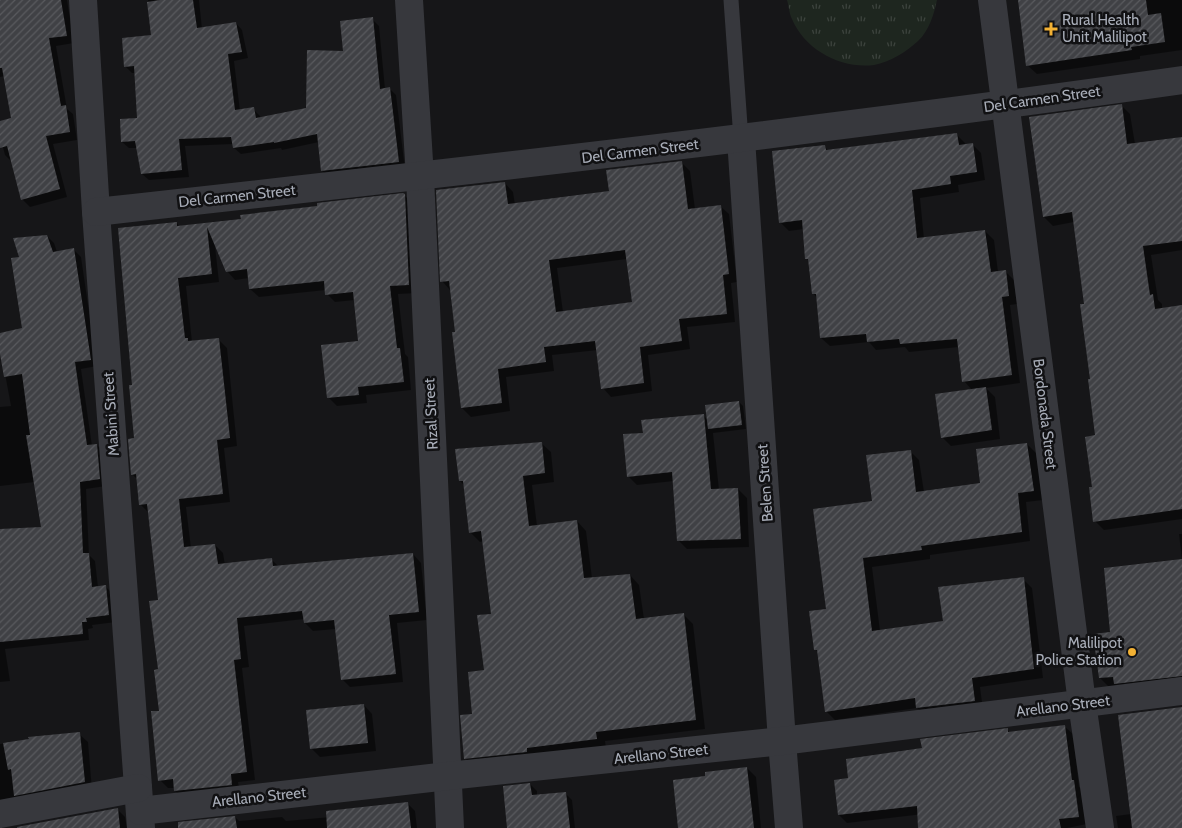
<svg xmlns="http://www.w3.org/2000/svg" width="1182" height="828" viewBox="0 0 1182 828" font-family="Cabin,sans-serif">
<defs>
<pattern id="park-tufts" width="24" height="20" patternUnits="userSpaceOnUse" patternTransform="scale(1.25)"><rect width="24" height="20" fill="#1e261f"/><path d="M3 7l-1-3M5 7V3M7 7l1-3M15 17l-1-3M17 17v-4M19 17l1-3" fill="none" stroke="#3c433d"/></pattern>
<pattern id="building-hatch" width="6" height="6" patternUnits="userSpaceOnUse" patternTransform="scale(1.25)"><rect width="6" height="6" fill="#404145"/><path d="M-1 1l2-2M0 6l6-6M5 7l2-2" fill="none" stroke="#595a5e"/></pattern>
</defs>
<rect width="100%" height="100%" fill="#161618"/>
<path fill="url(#park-tufts)" d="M787,0H937C934,14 929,31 918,41C906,52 890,62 874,65C841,69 805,50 792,19C789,13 789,6 787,0Z"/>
<g fill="#0007" fill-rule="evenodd">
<polygon points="0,0 67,0 74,43 56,46 67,109 73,114 77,140 53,144 67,197 30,207 22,199 12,162 5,155 0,136 0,122 13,119 5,76 0,77"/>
<polygon points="148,0 199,0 202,29 236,23 242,30 248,58 234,61 240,111 253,109 260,116 261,119 307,109 344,53 372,19 379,26 385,89 390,89 396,95 405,169 329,177 322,171 319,142 282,150 281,148 241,154 234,148 233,144 185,146 189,177 149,180 142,174 137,148 129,148 122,142 138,119 136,73 132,73 125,66 152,37"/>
<polygon points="1019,0 1182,0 1182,50 1140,56 1140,59 1037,74 1027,65"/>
<polygon points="1121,105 1130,114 1135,144 1182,138 1182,250 1151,255 1158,300 1162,304 1162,309 1182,307 1182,519 1104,530 1095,521 1093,488 1097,436 1086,305 1074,222 1053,226 1044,217"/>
<polygon points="956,134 965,143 966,146 973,145 981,153 985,180 958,185 959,192 920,198 924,239 985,231 994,240 998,272 1005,271 1014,280 1017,304 1010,305 1020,383 986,388 995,397 1000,439 951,446 942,437 972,390 964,381 959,347 909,352 905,347 876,350 869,342 830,346 821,338 817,298 813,293 810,262 807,259 804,229 789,231 780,222 825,147 828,150"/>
<path d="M681,162L690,171L695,209L720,206L729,214L737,282L731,283L735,322L687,327L690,349L648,355L652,391L611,397L603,388L598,350L552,355L554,371L506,377L510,411L471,417L462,408L454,333H456L450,290L442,281L505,183L513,192L515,205L610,192ZM627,259L633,303L563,312L557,268Z"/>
<polygon points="404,195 413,204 417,293 398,294 405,354 408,357 411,390 366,395 367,403 337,406 329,398 359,342 355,300 335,302 327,294 326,290 259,297 250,289 249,278 235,280 227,271 215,246 219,282 186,286 192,342 218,339 227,348 237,446 224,448 230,502 186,507 191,548 215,545 223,553 225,565 271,559 279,567 413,554 421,563 427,620 397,623 403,682 350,687 342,679 336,629 313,631 305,623 304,619 244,626 249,667 242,668 255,780 238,782 240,793 184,799 175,791 175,788 168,788 160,780 160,601 149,513 140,504 138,480 132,474 136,439 134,386 177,223 180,227 242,220"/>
<polygon points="47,236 54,243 57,252 74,250 81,257 97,366 81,369 92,446 97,445 104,452 106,486 86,489 89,555 95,561 98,587 106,587 113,594 116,622 92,625 93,628 88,629 89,640 5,649 10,681 0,682 0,530 42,528 35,482 0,486 0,407 11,406 0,347 0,334 23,329 21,258"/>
<polygon points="739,402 743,406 746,429 713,433 719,490 738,489 747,498 749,547 687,549 678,540 674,481 637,485 628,476 644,434 703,415 708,420"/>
<polygon points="541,443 551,452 554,482 532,485 537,526 577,521 586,531 592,578 630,575 639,585 644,619 684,615 693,624 705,729 605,741 606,748 475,768 465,758 474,715 485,671 492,615 484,541 480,542 470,532 465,486 460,481"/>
<polygon points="1027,444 1036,453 1043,500 1026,502 1030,541 930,555 930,559 872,567 880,631 945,623 1023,579 1032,588 1043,678 980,687 983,710 927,717 917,708 835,720 826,711 818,652 816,650 827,610 873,502 910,451 919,460 924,492 982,484"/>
<polygon points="1179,534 1182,534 1182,559"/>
<polygon points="1182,561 1182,685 1109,687 1100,678 1112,633"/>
<polygon points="364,705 372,714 376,751 320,757 311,748"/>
<polygon points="1182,708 1182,828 1118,828 1116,816 1131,814"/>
<polygon points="1064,726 1073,734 1079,787 1082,789 1087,824 1067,828 978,828 932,813 847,823 839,815 850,779 923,749 1008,730 1010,733"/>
<polygon points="79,734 88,742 92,790 0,809 0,744"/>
<polygon points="747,768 756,777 761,828 679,828 707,777"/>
<polygon points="530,784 537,791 537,796 565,793 572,800 575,828 508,828"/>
<polygon points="407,803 415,811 417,828 177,828 235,817 239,821 282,817 286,821 364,814"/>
<polygon points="117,809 125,817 127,828 17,828"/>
</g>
<g fill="url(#building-hatch)" fill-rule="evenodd">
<polygon points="0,0 61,0 67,36 49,38 61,106 66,105 70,132 46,136 60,189 21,200 7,146 0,148 0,121 11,118 2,68 0,68"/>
<polygon points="160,0 193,0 197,28 236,22 242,52 228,54 235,110 254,107 256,118 306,108 307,50 343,51 340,21 373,17 380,89 390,87 399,162 321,171 317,134 274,143 274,142 233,148 231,137 179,139 182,170 141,174 135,141 121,142 120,119 137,118 134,66 124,67 122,38 151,35 147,2"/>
<polygon points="1018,0 1146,0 1148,15 1161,13 1165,42 1131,47 1132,50 1026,66"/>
<polygon points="1122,104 1127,144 1182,137 1182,241 1143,246 1150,295 1153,294 1155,309 1182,305 1182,509 1093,522 1089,487 1092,487 1085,437 1095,435 1088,379 1090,379 1080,304 1084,304 1072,212 1043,217 1029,117"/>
<polygon points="957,133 959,145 973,143 977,172 950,176 951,184 912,190 917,238 985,230 991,272 1006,270 1009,296 1002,297 1012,375 962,382 957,339 900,344 899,339 867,342 866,334 820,338 816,294 812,294 808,259 805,259 802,220 779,223 772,151 825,145 826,150"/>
<path d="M682,161L688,209L721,205L729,274L723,275L727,314L679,319L682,341L640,347L644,383L601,389L595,341L544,347L546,362L498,369L502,403L461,408L452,332H455L449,281L440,282L436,190L505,182L508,204L609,191L606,170ZM625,250L632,302L556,312L549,260Z"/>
<polygon points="403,193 405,194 409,285 390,286 397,348 400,348 404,382 358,387 359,395 327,398 321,345 358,341 353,292 325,295 324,281 249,289 247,269 226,272 207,227 212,274 178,278 185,338 188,338 188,341 219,338 230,438 217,440 223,494 179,499 184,547 215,544 218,564 272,558 273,566 413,553 419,612 389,615 396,674 341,680 334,620 304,623 302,611 237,618 241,659 234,660 247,772 231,774 232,785 174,791 173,779 158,781 151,711 159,711 154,670 158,669 149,601 158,600 147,504 139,505 136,474 131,475 128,439 134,438 129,385 132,385 118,228 177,222 177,226 241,219 240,215 317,206 317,203"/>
<polygon points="47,235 53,252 74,248 91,360 75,362 87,445 97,444 100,479 80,482 83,553 89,553 92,587 106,585 109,615 86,618 87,622 82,622 83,634 0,642 0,529 41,527 26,435 30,435 22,374 4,377 0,354 0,333 22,328 11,258 19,257 13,238"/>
<polygon points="986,387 992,430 941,438 935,394"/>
<polygon points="739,401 742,425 708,429 705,405"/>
<polygon points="704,414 711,489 738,488 741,539 677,541 672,472 627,477 623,434 643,433 641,420"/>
<polygon points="542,442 545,473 523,476 529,526 577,520 584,578 630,574 636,619 684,613 696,720 596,732 597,739 527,748 527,752 464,759 460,715 472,714 468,672 484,670 477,615 491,614 481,531 469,533 463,481 459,481 455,449"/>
<polygon points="1027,443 1034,491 1018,493 1022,532 921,546 922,550 863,558 872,631 943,621 938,587 1024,577 1034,669 972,678 975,701 916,708 915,698 825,712 817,650 814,650 809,611 826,609 813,509 872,501 866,455 911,450 916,492 980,483 976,449"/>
<polygon points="1182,559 1182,676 1114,684 1113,677 1099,678 1093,634 1110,632 1104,568"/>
<polygon points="364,704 368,743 310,749 306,710"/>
<polygon points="1182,707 1182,828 1132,828 1118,715"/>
<polygon points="1065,725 1072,780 1074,780 1079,817 1059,819 1061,828 918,828 917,806 838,815 834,780 848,778 846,759 922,748 920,739 1008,728 1008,732"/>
<polygon points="80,732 85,782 14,796 11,769 8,770 3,743 29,739 28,737"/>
<polygon points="747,767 754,828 678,828 673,780 705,776 705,772"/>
<polygon points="530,783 532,795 566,792 570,828 507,828 503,786"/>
<polygon points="408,802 411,828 327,828 326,811"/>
<polygon points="118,808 120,828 17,828 17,827"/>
<polygon points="235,816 237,828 178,828 178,822"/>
</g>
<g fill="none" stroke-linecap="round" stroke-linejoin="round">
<polyline stroke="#37383d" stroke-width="15" points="731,0 741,139"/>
<g stroke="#37383d" stroke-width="28">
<polyline points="83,0 96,212 141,828"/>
<polyline points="409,0 420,177 450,828"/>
<polyline points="741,139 782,741 789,828"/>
<path d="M96,212C459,172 821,131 1182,80"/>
<polyline points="140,811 448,776 782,741 1182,691"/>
<polyline points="0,814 138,788"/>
</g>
<polyline stroke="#37383d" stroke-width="28" points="992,0 1082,703 1100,828"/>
</g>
<g fill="#f2b134" stroke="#111113" stroke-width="2">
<path d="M1048.5 21.5h5v5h5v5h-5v5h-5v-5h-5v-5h5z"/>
<circle cx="1132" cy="652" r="5"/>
</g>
<g text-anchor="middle" stroke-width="5" stroke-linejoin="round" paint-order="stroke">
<g font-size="15" fill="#a8adb8" stroke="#111113" text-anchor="start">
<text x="1062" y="25">Rural Health<tspan x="1062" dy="17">Unit Malilipot</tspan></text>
<text x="1122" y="648" text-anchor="end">Malilipot<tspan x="1122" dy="17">Police Station</tspan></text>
</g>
<g font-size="15" fill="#a8adb8" stroke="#111113">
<text transform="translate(1042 99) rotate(-8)" y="5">Del Carmen Street</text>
<text transform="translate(640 151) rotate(-7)" y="5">Del Carmen Street</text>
<text transform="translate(237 196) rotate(-6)" y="5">Del Carmen Street</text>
<text transform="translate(111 414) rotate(-94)" y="5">Mabini Street</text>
<text transform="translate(431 414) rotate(-93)" y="5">Rizal Street</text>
<text transform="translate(1045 414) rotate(83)" y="5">Bordonada Street</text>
<text transform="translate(765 483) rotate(-94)" y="5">Belen Street</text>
<text transform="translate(1063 706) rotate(-7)" y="5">Arellano Street</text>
<text transform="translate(661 754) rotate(-6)" y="5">Arellano Street</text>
<text transform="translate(259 797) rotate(-6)" y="5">Arellano Street</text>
</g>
</g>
</svg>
